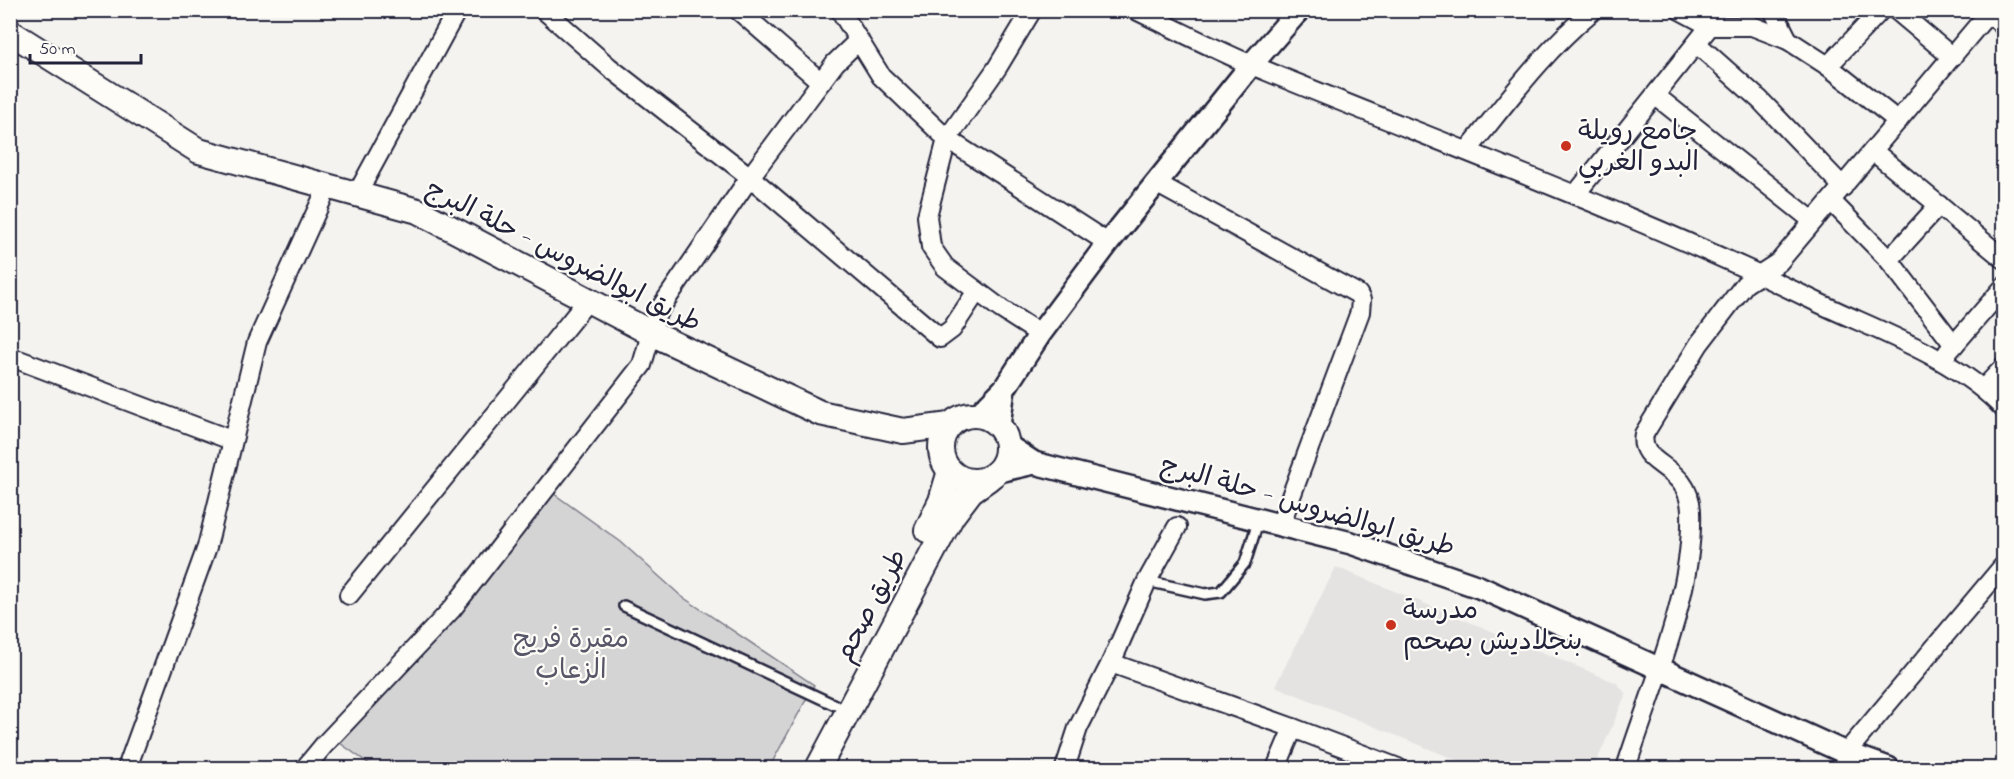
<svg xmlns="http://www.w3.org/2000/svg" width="2014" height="779" viewBox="0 0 2014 779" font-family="'Indie Flower','Playpen Sans Arabic',sans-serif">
<rect width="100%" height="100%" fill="#f4f3ef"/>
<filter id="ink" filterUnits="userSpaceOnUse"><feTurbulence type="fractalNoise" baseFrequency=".0167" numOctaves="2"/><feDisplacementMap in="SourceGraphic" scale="12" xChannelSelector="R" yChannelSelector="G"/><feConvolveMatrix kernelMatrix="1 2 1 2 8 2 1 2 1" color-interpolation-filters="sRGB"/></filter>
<g filter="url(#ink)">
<polygon fill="#e4e3e2" points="1336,567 1617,683 1626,694 1594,768 1476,768 1275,686"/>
<polygon fill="#d5d4d5" stroke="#7c7b88" stroke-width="1.5" points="550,491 621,542 681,596 814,685 769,768 375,768 337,741 419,659"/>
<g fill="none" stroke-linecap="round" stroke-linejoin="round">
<defs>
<g id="service">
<polyline points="1147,581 1205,594 1221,592 1245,563 1259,519"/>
<polyline points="624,606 835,705"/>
</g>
<g id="minor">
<polyline points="544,10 609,67 750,177 940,338 952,329 977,291"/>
<polyline points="738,10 821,82"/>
<polyline points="840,10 881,76 947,139 1108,243"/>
<polyline points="1032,10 997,68 947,139 927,216 931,247 945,267 1001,309 1040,334"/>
<path d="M1136,10C1175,29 1214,49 1254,66C1443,144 1637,214 1821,304C1883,333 1956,358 2004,409"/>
<polyline points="1680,10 1710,26 1752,26 1788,40 1828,66 1898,121"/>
<polyline points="1773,10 1788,40"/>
<polyline points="1896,10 1952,57"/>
<polyline points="1985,10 2004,26"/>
<polyline points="1697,44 1760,100 1843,187"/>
<polyline points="1828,66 1881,10"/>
<polyline points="1656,96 1813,221"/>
<path d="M1467,151C1506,103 1544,51 1591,12"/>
<polyline points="1873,151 2004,259"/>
<polyline points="1156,183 1358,294 1361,300 1360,312 1281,523"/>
<polyline points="357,194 457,10"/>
<polyline points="1575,195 1710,26"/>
<polyline points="1831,201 1889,260 1954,345"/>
<polyline points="1889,260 1939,205"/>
<polyline points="1947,353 2004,287"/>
<polyline points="19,360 231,440"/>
<polyline points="1984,388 2004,367"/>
<polyline points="349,595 588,300"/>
<polyline points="1111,663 1293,728"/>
<polyline points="1846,753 2004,565"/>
<polyline points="127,768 207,547 257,342 328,186"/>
<polyline points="305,768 324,745 452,609 642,365 657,313 750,177 835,63 859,40"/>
<polyline points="1065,768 1078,728 1111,663 1147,581 1177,527"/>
<polyline points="1276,768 1293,728 1398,768"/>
<path d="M1626,768C1651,689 1694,594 1691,511C1689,463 1637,467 1644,434L1699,344L1745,284L1779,262L1991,10"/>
</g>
<g id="tertiary">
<polyline points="979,414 1004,389 1040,334 1108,243 1251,65 1299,10"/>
<polyline points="999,425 1004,389"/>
<polyline points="1008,446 1034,463 1351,543 1479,587 1846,753 1888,768"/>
<polyline points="999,471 1034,463"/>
</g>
<g id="secondary">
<polyline points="10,32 199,151 418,211 651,333 820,413 903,431 950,425"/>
<circle cx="974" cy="448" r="33"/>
<polyline points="927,530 941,501 950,471"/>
<polyline points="818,768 952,516 971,491 988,479"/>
</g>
</defs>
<use href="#service" stroke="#22223b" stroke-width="14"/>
<use href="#minor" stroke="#22223b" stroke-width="22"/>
<use href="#tertiary" stroke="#22223b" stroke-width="26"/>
<use href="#secondary" stroke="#22223b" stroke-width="28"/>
<use href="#service" stroke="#fdfcf7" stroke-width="9"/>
<use href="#minor" stroke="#fdfcf7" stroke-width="18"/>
<use href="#tertiary" stroke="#fdfcf7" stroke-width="21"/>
<use href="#secondary" stroke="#fdfcf7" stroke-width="24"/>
</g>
</g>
<g fill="#c8321e" stroke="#fdfcf7" stroke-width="2">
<circle cx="1566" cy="146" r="6"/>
<circle cx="1391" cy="625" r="6"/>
</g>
<g text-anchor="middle" stroke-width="4.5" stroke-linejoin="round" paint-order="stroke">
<g font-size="27" fill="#22223b" stroke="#fdfcf7" text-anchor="start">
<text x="1578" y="139">جامع رويلة<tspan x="1578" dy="31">البدو الغربي</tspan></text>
<text x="1403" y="618">مدرسة<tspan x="1403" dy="31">بنجلاديش بصحم</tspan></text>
</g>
<g font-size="27" fill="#22223b" stroke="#fdfcf7">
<text transform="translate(564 255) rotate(27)" y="9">طريق ابوالضروس - حلة البرج</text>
<text transform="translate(1308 505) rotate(16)" y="9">طريق ابوالضروس - حلة البرج</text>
<text transform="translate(870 605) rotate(-62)" y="9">طريق صحم</text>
</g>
<g font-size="27" fill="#585769" stroke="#fdfcf7">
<text x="571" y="647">مقبرة فريج<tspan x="571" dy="31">الزعاب</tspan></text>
</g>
</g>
<rect width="2014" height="779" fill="none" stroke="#fdfcf7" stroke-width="36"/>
<rect x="18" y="18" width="1978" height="743" fill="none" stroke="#22223b" stroke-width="2" filter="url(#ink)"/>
<path d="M30 54v9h111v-9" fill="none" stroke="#22223b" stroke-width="3"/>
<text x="39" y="54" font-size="18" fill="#22223b" stroke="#fdfcf7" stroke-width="4.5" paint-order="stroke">50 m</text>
</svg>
